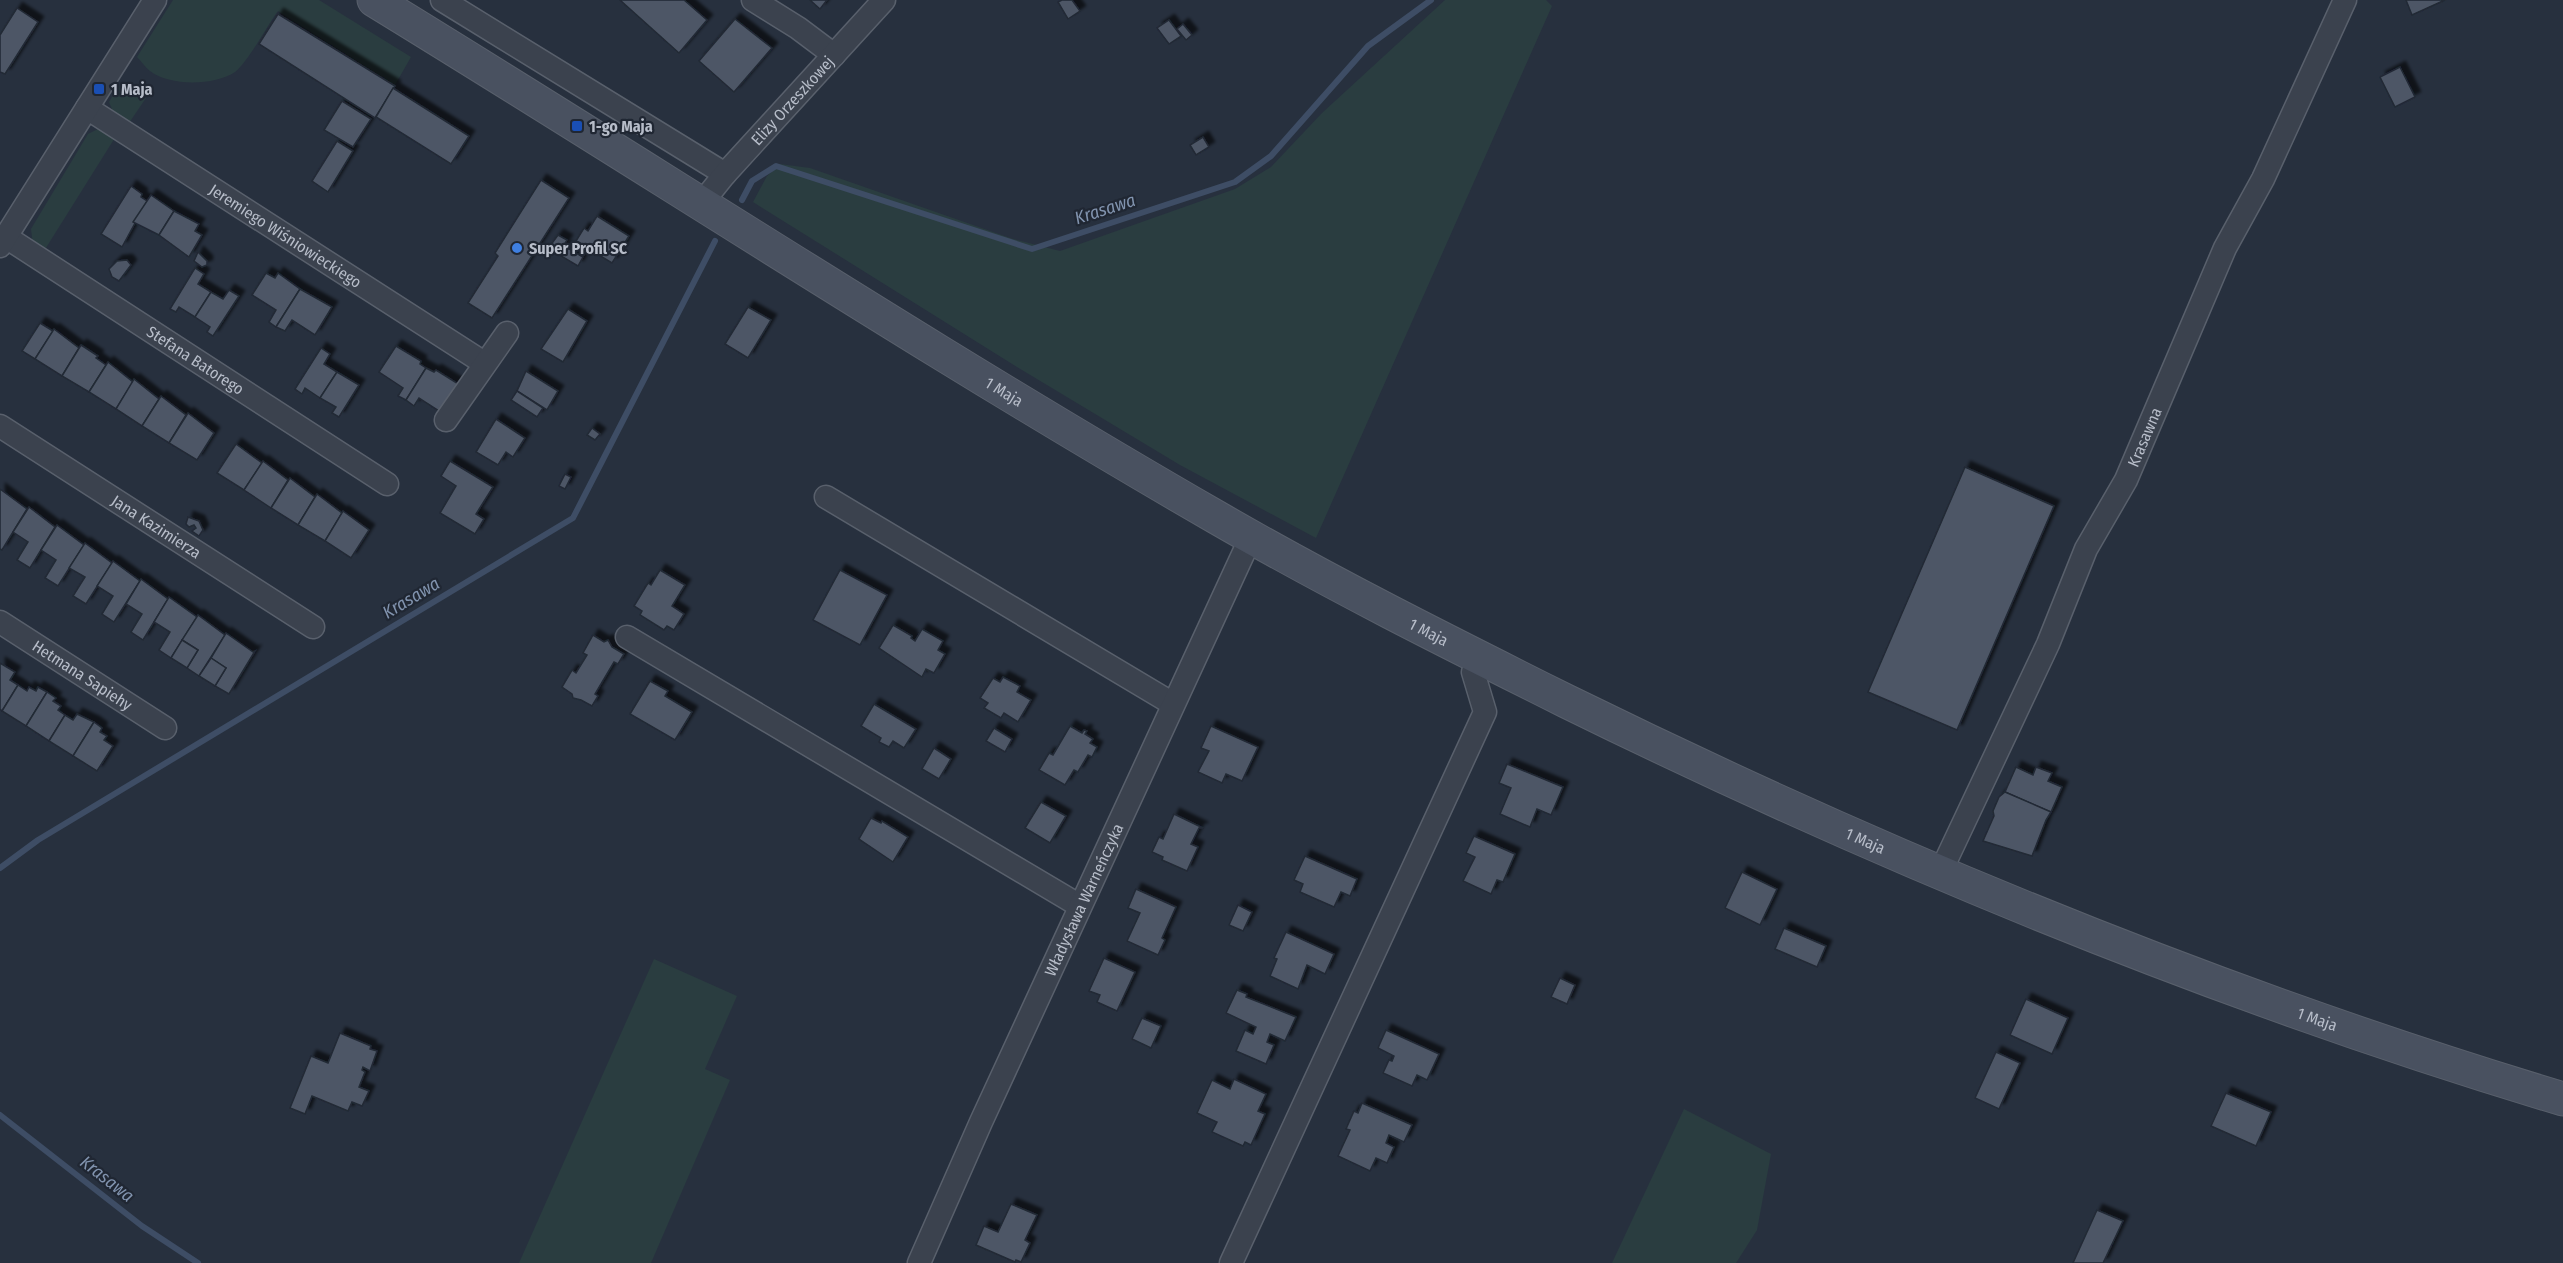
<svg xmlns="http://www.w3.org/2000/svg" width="2563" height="1263" viewBox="0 0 2563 1263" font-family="'Fira Sans Condensed',sans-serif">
<defs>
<filter id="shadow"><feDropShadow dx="5.5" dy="-5.5" stdDeviation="1.5" flood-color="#0009"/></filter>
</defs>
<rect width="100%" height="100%" fill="#27303e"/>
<g fill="#2a3d40">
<path d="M173,0H319L411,57L395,85L278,11C267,26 248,62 235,72C214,86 169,86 150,71C145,67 141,61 137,57Z"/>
<polygon points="1445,0 1546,0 1552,6 1316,538 1180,465 1017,367 753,202 767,176 780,164 810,168 1013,239 1060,251 1235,189 1271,167 1322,113"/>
<polygon points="118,87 146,98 129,123 114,114 109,102"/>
<polygon points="98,129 108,131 116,136 44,251 33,245 31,229 88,134"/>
<polygon points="654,959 737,996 705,1069 730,1080 651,1263 519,1263"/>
<polygon points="1684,1109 1771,1154 1757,1230 1736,1263 1612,1263"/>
</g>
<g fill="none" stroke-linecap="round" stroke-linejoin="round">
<g stroke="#3e4d65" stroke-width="6">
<polyline points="742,200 752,181 776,166 1032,249 1235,182 1271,156 1368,46 1431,0"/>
<polyline points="0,868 38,840 573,518 715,241"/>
<polyline points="0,1115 142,1226 198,1263"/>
</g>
</g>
<g fill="#4d5766" stroke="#222935" stroke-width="1.5" filter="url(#shadow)">
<polygon points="620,0 684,0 707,20 679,53"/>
<polygon points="810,0 827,0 820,9"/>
<polygon points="1062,0 1072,0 1080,11 1068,19 1058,2"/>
<polygon points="2406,0 2445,0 2412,15"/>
<polygon points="17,8 38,22 5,74 0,72 0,35"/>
<polygon points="278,14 395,86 375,118 259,44"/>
<polygon points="735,19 772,48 734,92 699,61"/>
<polygon points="1169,20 1181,36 1169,44 1157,28"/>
<polygon points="1183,24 1192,35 1186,40 1177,29"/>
<polygon points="2400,67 2415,97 2395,107 2380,77"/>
<polygon points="393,88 469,136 451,164 376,117"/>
<polygon points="342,101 371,119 353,147 324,130"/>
<polygon points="1203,137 1209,147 1196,155 1190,145"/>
<polygon points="337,141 353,151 328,192 312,181"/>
<polygon points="541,180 569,198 492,318 468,303 498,256 495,253"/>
<polygon points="131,186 142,194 141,197 147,201 122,247 101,234"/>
<polygon points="151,195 174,211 159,235 133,222"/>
<polygon points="174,211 199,224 195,231 202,235 189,257 159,235"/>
<polygon points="597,216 629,236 612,263 576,241 584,228 588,231"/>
<polygon points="558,235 567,240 560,252 550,246"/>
<polygon points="566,247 583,257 578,266 561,256"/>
<polygon points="198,252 207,261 207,265 202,267 194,261"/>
<polygon points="127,260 131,265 119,281 112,277 109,269 117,261"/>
<polygon points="195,268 204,274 198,284 211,292 195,317 179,307 176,312 170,309"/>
<polygon points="266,273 275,278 278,273 300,289 276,327 269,322 276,310 252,295"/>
<polygon points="300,289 332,307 315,335 292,320 285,331 276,327"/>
<polygon points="229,290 239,296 213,336 207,332 210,327 195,317 211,292 223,299"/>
<polygon points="748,307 771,320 748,358 725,344"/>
<polygon points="568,309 587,321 563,362 541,349"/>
<polygon points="40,323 53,331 35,359 22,351"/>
<polygon points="54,329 79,348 62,376 35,359"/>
<polygon points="81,345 98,356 96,358 106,365 89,392 62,376"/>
<polygon points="396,346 421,361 420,364 426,368 406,400 398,396 403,388 379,372"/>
<polygon points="321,348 330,354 324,364 337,372 320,398 305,388 302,394 295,389"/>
<polygon points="108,362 133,382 116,409 89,392"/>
<polygon points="426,368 434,372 436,370 460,385 442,413 419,398 414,406 406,400"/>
<polygon points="526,371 558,391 547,410 517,391"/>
<polygon points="337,372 359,385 339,417 332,413 336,407 320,398"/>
<polygon points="134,379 159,399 142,426 116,409"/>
<polygon points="517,391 543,408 537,417 511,400"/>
<polygon points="161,396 186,415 169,443 142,426"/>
<polygon points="188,413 214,433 197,460 169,443"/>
<polygon points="496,419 525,438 513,457 506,452 498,465 476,452"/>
<polygon points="592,428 600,434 595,440 587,435"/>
<polygon points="236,444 262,463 244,490 217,473"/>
<polygon points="263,461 288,480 271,508 244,490"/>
<polygon points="450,461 493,487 476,514 484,519 475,534 440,513 456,486 441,476"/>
<polygon points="1965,467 2054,506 1957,730 1868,692"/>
<polygon points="565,474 571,477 565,489 559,486"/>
<polygon points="290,478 315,497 298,525 271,508"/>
<polygon points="0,489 27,509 2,550 0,549"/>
<polygon points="317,494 342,513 325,541 298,525"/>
<polygon points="29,507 55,527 30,568 17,560 28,542 13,532"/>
<polygon points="343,511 369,530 351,558 325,541"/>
<polygon points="188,517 199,521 203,530 199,536 192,531 196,528 194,525 189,527 186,524"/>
<polygon points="57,525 84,545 58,586 45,578 56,560 41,550"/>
<polygon points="85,543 112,563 86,604 73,596 85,577 69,568"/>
<polygon points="113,561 140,581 114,622 102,614 113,596 97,586"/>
<polygon points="660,570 685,585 672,606 684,614 674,630 667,626 664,630 640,615 642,611 634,606 648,583 651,585"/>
<polygon points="840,570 887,595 860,645 813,620"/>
<polygon points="141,579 168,599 143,640 131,632 142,614 126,604"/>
<polygon points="169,597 197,617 171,658 159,650 170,632 154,622"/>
<polygon points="198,615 225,635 199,676 187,668 198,650 182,640"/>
<polygon points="893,625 912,636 911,638 915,641 922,629 943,641 938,650 945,654 934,673 926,669 922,677 879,648"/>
<polygon points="226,633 253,652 255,651 229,694 215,686 226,668 211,658"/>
<polygon points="593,635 604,642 608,640 612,647 624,654 618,664 614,662 595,694 598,696 592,706 581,700 573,698 572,694 562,687 572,670 576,673 587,655 583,653"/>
<polygon points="182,640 198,650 187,668 171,658"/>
<polygon points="211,658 226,668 215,686 199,676"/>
<polygon points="0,663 15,672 10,680 18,685 2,711 0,709"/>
<polygon points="1003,677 1020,686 1017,692 1031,700 1018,722 1004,713 1001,718 984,708 988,703 980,698 993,678 1000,682"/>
<polygon points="650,681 668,691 665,696 692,712 675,740 630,714"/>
<polygon points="18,685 27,691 29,687 36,691 38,687 47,692 26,726 2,711"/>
<polygon points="47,692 56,698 53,701 61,706 58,710 65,715 49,741 26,726"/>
<polygon points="874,704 916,729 904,748 893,741 889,747 879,742 881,738 861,726"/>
<polygon points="77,714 94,722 73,756 49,741 65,715 73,720"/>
<polygon points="94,722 102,728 100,732 107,736 104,740 113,746 97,771 73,756"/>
<polygon points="1070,726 1082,733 1084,730 1087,731 1085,734 1093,739 1090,743 1097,747 1092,757 1088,755 1078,772 1074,770 1065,785 1039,770 1049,753 1053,755"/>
<polygon points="1211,726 1258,747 1242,781 1226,774 1222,783 1198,772 1209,751 1201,748"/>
<polygon points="994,728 1012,739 1005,752 986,741"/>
<polygon points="934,748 951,759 939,779 922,769"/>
<polygon points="1507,764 1563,787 1551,815 1537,809 1530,827 1500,814 1511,788 1499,783"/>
<polygon points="2016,767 2033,775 2036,767 2052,773 2048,781 2062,787 2051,812 2005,792"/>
<polygon points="2005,792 2051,812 2046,820 2032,856 1983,841 1994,816 1993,811 1999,797"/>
<polygon points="1041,802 1066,816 1050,843 1025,828"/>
<polygon points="1174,814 1203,828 1199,828 1191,844 1198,847 1187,871 1162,860 1163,857 1152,852 1159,837 1163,839"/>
<polygon points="871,818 881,823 882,821 908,837 893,862 859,839"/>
<polygon points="1474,836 1515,854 1503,882 1497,880 1491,894 1463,881 1475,857 1466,853"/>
<polygon points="1305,856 1357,879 1350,896 1341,892 1334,907 1300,892 1303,884 1294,880"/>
<polygon points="1742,872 1777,889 1760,925 1725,908"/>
<polygon points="1136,889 1176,907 1162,938 1165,940 1158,955 1127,941 1140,913 1128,908"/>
<polygon points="1238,905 1252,912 1243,931 1229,925"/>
<polygon points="1784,928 1826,946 1817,967 1775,949"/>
<polygon points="1286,932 1334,954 1325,974 1307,965 1298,989 1270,976 1277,959 1274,958"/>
<polygon points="1104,958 1135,972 1117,1011 1097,1002 1100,995 1089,991"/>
<polygon points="1560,978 1575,985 1567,1004 1551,997"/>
<polygon points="1237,990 1247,994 1246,997 1296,1017 1285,1041 1270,1034 1267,1042 1274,1045 1266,1064 1236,1051 1245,1030 1253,1034 1256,1027 1226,1013"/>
<polygon points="2026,999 2068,1018 2052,1054 2010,1035"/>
<polygon points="1142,1018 1161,1026 1151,1048 1132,1039"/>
<polygon points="1386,1030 1439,1054 1427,1080 1417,1075 1412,1086 1383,1073 1389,1060 1392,1061 1394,1056 1378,1048"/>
<polygon points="340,1033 371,1046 370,1049 377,1051 370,1071 363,1067 362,1070 365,1072 359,1087 369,1091 362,1106 352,1102 348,1111 312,1096 305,1114 290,1108 311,1056 328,1063"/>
<polygon points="1996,1052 2020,1063 1999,1109 1975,1098"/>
<polygon points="1234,1079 1266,1094 1258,1111 1265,1114 1251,1145 1245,1142 1243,1146 1212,1132 1217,1122 1197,1113 1212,1080 1230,1089"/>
<polygon points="2226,1093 2271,1112 2256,1146 2211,1126"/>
<polygon points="1362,1103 1412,1125 1404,1142 1389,1135 1386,1143 1394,1147 1387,1163 1376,1158 1370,1171 1338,1156 1350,1130 1346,1129 1354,1111 1358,1113"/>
<polygon points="1011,1204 1037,1215 1025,1240 1030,1243 1021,1262 1016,1260 1015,1262 976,1245 984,1226 998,1232"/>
<polygon points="2097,1210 2123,1221 2103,1263 2073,1263"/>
</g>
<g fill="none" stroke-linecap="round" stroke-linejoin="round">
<defs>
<g id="street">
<polyline points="442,0 725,174"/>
<polyline points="753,0 798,28 834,55"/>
<path id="s1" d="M87,108L484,363"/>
<path id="s2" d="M701,204L725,174L884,0"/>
<path id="s3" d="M6,237L387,484"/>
<polyline points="0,246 155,0"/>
<polyline points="446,420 507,333"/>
<path id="s4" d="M0,426L313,627"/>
<polyline points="826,497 1173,704"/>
<path id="s5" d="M0,622L165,728"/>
<polyline points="627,637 1080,906"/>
<path id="s6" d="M1940,873L2048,644L2086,549L2126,480L2225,248L2263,179L2345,0"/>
<path id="s7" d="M919,1263L981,1122L1251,537"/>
<polyline points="1231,1263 1485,712 1473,672 1480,658"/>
</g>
<g id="secondary">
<path id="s8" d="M374,0C655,172 931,353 1216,517C1330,583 1448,642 1566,701C1887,859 2220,996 2563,1099"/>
</g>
</defs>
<use href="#street" stroke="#59606c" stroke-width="25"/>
<use href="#secondary" stroke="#59606c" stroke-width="35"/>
<use href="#street" stroke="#3b424e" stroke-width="22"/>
<use href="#secondary" stroke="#495160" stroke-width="33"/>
</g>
<g fill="#1a4fb4" stroke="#202733" stroke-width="2">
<rect x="93" y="83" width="12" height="12" rx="3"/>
<rect x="571" y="120" width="12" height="12" rx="3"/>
</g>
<circle fill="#3f7fe0" stroke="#202733" stroke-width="2" cx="517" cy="248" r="6"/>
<g text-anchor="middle" stroke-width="4.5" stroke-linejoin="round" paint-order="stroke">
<g font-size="16" font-weight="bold" fill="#b7bdc9" stroke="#202733" text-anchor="start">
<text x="111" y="95">1 Maja</text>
<text x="589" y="132">1-go Maja</text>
<text x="529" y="254">Super Profil SC</text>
</g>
<g font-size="16" fill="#b7bdc9" stroke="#202733">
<text dy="6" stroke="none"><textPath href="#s2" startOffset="138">Elizy Orzeszkowej</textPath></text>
<text dy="6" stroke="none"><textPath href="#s1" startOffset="236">Jeremiego Wiśniowieckiego</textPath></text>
<text dy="6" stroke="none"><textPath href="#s3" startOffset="226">Stefana Batorego</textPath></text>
<text dy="6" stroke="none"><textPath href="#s8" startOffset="742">1 Maja</textPath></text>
<text dy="6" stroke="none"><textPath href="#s6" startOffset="482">Krasawna</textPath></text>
<text dy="6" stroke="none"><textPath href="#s4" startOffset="186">Jana Kazimierza</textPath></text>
<text dy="6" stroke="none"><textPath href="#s8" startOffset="1230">1 Maja</textPath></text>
<text dy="6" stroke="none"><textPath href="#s5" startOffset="98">Hetmana Sapiehy</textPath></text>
<text dy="6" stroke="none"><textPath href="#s8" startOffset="1714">1 Maja</textPath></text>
<text dy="6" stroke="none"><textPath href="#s7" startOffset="399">Władysława Warneńczyka</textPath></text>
<text dy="6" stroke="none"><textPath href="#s8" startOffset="2200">1 Maja</textPath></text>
</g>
<g font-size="18" font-style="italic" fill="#8193ae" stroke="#202733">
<text transform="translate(1105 209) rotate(-18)" y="6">Krasawa</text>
<text transform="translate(411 598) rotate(-31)" y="6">Krasawa</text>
<text transform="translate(107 1179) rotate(38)" y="6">Krasawa</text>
</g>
</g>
</svg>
